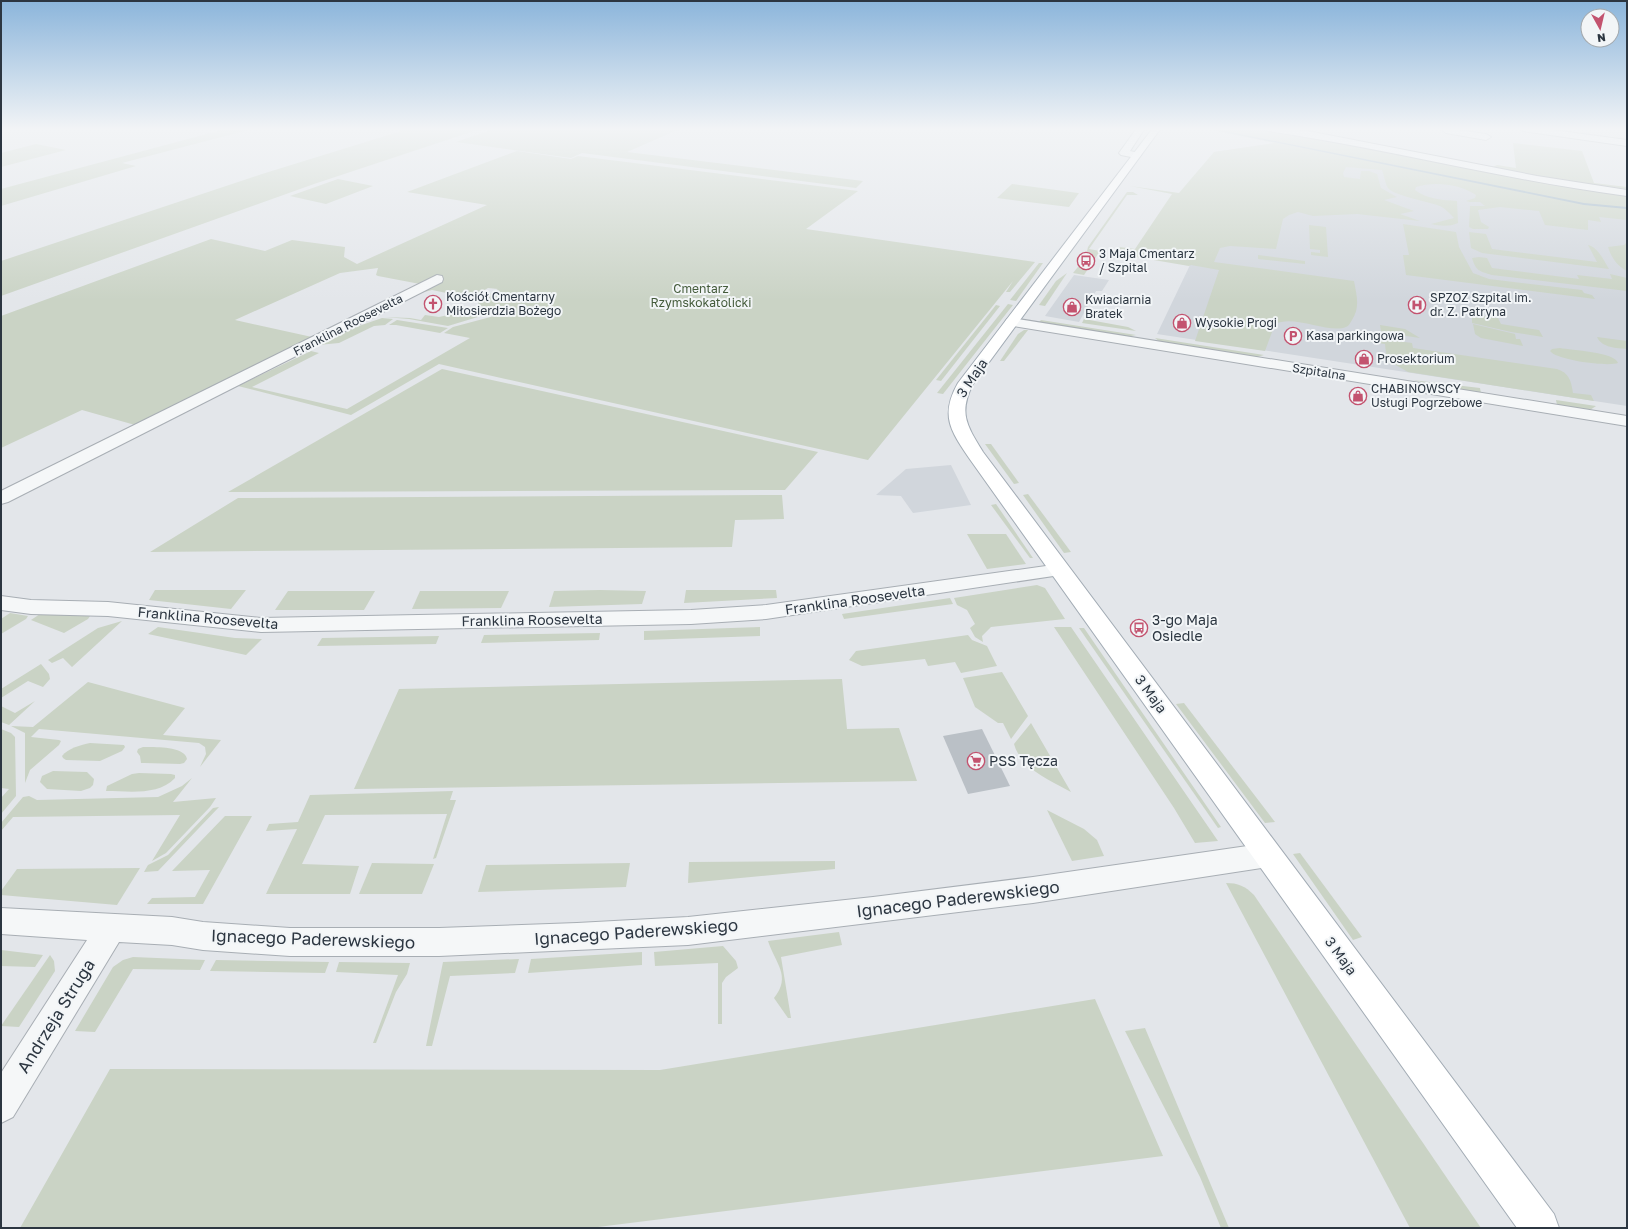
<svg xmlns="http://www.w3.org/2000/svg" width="1628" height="1229" viewBox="0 0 1628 1229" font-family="'Golos Text',sans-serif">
<rect width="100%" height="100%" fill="#e3e6ea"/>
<g fill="#d1d6dc">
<polygon points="1276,143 1627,211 1627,406 1157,334 1190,265 1214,152"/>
<polygon points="1074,275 1109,280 1102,291 1096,291 1079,322 1045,316"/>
<polygon points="951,465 971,505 913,513 901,496 876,495 906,469"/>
</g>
<g fill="#cad3c5">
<polygon points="229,128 256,128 122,163 136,166 1,206 1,189"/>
<polygon points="411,128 489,128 474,131 314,184 1,296 1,261 262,174"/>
<polygon points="497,128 682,128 627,152 863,181 856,188 582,153 571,158 456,142"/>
<path d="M1202,128H1249L1298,134L1554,185L1627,196V220L1599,217L1601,222L1588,220V230L1545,225L1539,211L1500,207L1478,210L1481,222L1489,227L1488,229H1473L1469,227L1470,206H1485L1480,202H1470L1466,201L1475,198L1476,195C1460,184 1434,181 1416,187L1415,190C1427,199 1442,200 1457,201L1458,223C1449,227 1440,226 1431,224L1454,218C1450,214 1446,209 1440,206C1430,202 1392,195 1388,188C1385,183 1384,175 1382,170L1346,167L1343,173L1344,177L1360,179L1361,171H1369L1377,174L1381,188L1397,197L1384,200L1414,211L1400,214L1420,221L1357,214L1313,216L1298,212L1289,215L1283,219L1276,249L1230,246L1220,248L1214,262L1354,281C1357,297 1360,307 1352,320C1350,323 1349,326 1346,327C1329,334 1294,314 1275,324L1265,351L1195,341L1219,270L1191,265L1189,266L1130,256L1121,252L1119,247L1135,249L1172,194L1130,186L1179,193L1214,152L1275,143Z"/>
<polygon points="1513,143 1582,151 1594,183 1627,187 1627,189 1545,178 1493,167 1497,165 1516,168"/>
<polygon points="36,144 66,150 1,167 1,153"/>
<polygon points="517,151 571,159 578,156 858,191 806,229 1035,262 1010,292 1006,292 1013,281 868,460 439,364 351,415 238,386 311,351 319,353 252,387 347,409 470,338 444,333 453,327 498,315 506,316 510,312 479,306 478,301 498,289 488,288 471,298 432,290 417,294 420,284 378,276 376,275 378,268 340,273 235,320 312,337 135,425 82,410 1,448 1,316 211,239 265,251 292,240 345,247 344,257 357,264 487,205 407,192"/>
<polygon points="338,179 373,186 326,204 290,196"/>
<polygon points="1012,184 1078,193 1079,193 1069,207 997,198"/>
<polygon points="1127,192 1133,192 1138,195 1127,195 1089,249 1100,251 1084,275 1073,273 1082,262 1087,263 1089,260 1085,259 1088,247"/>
<polygon points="1403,224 1456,232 1459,247 1473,273 1489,279 1582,290 1584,293 1592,295 1595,299 1406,275 1403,255 1409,255"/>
<polygon points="1309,225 1326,227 1328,257 1311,255 1311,252 1320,253 1320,250 1310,249"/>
<path d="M1469,232L1486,234L1492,249L1597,262L1588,245C1598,247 1604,261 1609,269L1482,253L1471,248Z"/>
<path d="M1626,243H1627V271C1617,266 1611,257 1608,247L1624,245Z"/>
<polygon points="1258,255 1305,261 1305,264 1258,259"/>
<path d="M1479,257L1487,258L1492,268L1579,279L1577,275L1612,279L1610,274L1627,278V291L1492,275C1479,271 1476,271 1472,258Z"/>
<polygon points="1039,263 1043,263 1016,301 1010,300"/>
<polygon points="1067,273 1045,306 1039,305 1056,281"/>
<polygon points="1008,304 1013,305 943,394 937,393"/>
<polygon points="996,305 1000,306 941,381 936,380"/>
<polygon points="471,310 491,313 448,326 409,319 384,317 410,318 421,320 425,315 439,317"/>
<polygon points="1476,315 1498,318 1501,324 1539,330 1543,337 1511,332 1472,323 1472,316"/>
<polygon points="382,318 393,319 385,325 374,326 339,343 318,345 356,327"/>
<polygon points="1084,319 1128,327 1136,331 1082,323"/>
<polygon points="397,320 448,328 440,333 396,325 389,325"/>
<polygon points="1041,320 1136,335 1126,337 1039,322"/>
<polygon points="1473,324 1515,334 1516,339 1520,339 1523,346 1481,338 1475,334"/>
<polygon points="1380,325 1405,329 1420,338 1386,333 1381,331"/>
<polygon points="1024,330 1028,330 1004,361 1000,361 1018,334"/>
<path d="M1370,337L1412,343L1413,348L1557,369C1569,373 1571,380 1573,393L1591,395L1594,401L1408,372L1394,364L1387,363L1385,344L1370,342Z"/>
<path d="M1597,337L1627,341V349C1617,348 1602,348 1597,337Z"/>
<polygon points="1155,338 1264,355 1257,357 1160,342"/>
<path d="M1560,348C1571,350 1615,352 1618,363C1608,367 1556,360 1550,351L1552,349Z"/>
<polygon points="442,369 818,452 785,490 228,492"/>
<polygon points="1412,380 1480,388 1481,393 1473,393"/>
<polygon points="1556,400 1596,406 1590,410 1557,405"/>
<polygon points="985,444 991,444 1019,483 1014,484"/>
<polygon points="1028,494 1071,552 1064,553 1023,495"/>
<polygon points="782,495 784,519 735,520 732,547 150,552 238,498"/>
<polygon points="996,504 1033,558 1030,558 991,505"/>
<polygon points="967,534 1006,534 1026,564 987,569"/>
<polygon points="1037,585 1045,588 1065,619 991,627 982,636 983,642 975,637 970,628 975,624 967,610 957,605 954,598"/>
<polygon points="155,590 246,590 231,609 149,600"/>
<polygon points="600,590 646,591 642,604 549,607 554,591"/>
<polygon points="686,590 776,590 777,598 684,603"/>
<polygon points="288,591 375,591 364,610 275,610"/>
<polygon points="420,591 509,591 501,608 412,609"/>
<polygon points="950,598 953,604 844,619 842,614"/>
<polygon points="10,613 28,616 26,619 1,634 1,619"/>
<polygon points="40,614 90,616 88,619 64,633 31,620"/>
<polygon points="122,621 72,667 63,658 52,663 48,660 98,628"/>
<polygon points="158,627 235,638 262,639 246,655 148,634"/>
<polygon points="760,627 760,636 644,640 644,631"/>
<polygon points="1054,627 1071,627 1218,841 1195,843 1174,808"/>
<polygon points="1079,628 1084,628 1221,827 1218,828"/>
<polygon points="600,633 599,640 481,643 484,635"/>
<polygon points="968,635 972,640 987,646 997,666 961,673 955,662 928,666 925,659 862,666 849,660 856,651"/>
<polygon points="439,636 436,644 317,646 322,638"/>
<polygon points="41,664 49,674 50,679 43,687 28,681 1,698 1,689"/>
<polygon points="1002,672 1028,716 1011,739 1003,723 998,723 975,707 963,678"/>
<polygon points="842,679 847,729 899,728 917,781 354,789 399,689"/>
<polygon points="88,682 185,708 163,735 221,740 200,767 206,754 205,747 199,743 39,729 31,737 59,740 61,741 59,745 30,770 25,783 25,733 11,726 33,727"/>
<polygon points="35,701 9,725 1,722 1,706 15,713"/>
<polygon points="1184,703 1275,822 1265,823 1176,704"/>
<path d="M1031,723L1071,792C1051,781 1021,769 1014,744Z"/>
<polygon points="1,729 11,733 15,737 16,796 1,814 1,798 9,789 1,788"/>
<path d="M90,743L124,745L125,747L122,751L100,761L66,760L63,758L62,756C68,748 81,745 90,743Z"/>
<path d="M143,747C154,747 185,746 187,759L184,763L180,764L144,763H141L140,756L137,752L138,749Z"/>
<polygon points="53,771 87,772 94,779 93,785 90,788 81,791 47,789 40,782 42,776"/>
<path d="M139,773L171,774L175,775V778C158,796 129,791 106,791L107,786L132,774Z"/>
<polygon points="192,778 173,802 216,798 210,807 166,853 152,861 180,815 13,817 1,831 1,823 23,797 29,796 37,800 158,797 182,786"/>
<polygon points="453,791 450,800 456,800 436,858 433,859 447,814 325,815 302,864 359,866 350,894 266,894 297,829 266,831 269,824 298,822 310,795"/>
<polygon points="219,807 158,871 144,872 148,865 168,855 213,808"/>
<polygon points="1047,810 1084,829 1097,840 1104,856 1072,861"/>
<polygon points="225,816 252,816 203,904 147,904 152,898 195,897 210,870 172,871"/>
<polygon points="1300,853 1362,937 1353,940 1293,854"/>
<polygon points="835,861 835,869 688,883 689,862"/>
<polygon points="372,863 434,864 422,894 359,894"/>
<polygon points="630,863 626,887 478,892 486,865"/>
<polygon points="140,868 117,905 1,895 1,891 17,869"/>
<path d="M1226,883C1238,883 1245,886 1254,895L1481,1228H1410Z"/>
<path d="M839,932L842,945L781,957L791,1018H788L774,998C792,976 775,963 768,941Z"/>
<polygon points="723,946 736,961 738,968 726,977 722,983 722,1024 718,1024 718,963 655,966 654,952"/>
<polygon points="1,950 43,955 35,967 1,966"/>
<polygon points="642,952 642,965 528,973 531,959"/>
<polygon points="50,955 54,961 55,971 19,1027 1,1026"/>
<polygon points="133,957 205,960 200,970 133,969 95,1032 75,1031 113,967 123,960"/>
<polygon points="519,959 515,973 450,976 432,1046 426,1046 443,962"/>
<polygon points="216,960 329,962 325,973 210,971"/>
<polygon points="339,962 410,963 407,974 396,992 376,1043 373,1043 398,975 336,972"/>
<polygon points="1095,999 1163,1156 590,1228 20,1228 110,1069 660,1070"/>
<polygon points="1145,1028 1229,1228 1221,1228 1200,1177 1125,1031"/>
</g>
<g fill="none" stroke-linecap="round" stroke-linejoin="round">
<polygon fill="#a1b7c7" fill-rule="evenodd" points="1204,128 1210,128 1584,203 1627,207 1627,209 1584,205"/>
</g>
<polygon fill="#bac0c6" points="982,729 1010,786 968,794 943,736"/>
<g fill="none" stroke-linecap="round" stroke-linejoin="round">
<defs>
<g id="minor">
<polygon points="1137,128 1145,128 1130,151 1139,153 1141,155 1136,158 1121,155 1119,153"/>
<path d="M1264,128H1284L1313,132L1537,176L1627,190V196C1506,180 1388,149 1268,131Z"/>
<polygon points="1443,128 1486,134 1491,137 1486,140 1446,133 1442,130"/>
<polygon points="1519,128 1538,128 1627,140 1627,146 1523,131"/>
<polygon points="437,275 442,276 443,279 442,282 8,502 1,504 1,491"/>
<polygon points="1012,318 1627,416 1627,426 1007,325 1005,322 1007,319"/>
<polygon points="1060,564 1067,566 1070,570 1067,574 766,619 691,624 261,632 108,616 31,614 1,610 1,596 31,600 108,602 261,618 691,610 766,605"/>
<polygon points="1268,843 1278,847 1282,855 1278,863 1268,867 1033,903 688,945 439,956 290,956 203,950 172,945 119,942 13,1117 1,1123 1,1073 87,940 1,934 1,908 172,917 203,922 290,928 439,928 577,923 688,917 873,897 1033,877"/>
</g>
<path id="major" d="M1153,128H1161L973,384C958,413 967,426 983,452L1554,1214L1559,1228H1517L969,458C950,430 940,415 958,383Z"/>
</defs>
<use href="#minor" stroke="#a8aeb4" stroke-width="2"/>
<use href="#major" stroke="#a3acb5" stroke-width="2"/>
<use href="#minor" fill="#f5f7f8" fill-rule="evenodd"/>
<use href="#major" fill="#fff" fill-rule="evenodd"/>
</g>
<linearGradient id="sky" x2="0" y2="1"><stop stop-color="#8bb5db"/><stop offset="0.43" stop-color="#f2f4f6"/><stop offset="1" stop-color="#f2f4f6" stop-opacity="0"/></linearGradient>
<rect width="1628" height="300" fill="url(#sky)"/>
<defs>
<symbol id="bus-ring" viewBox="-11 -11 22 22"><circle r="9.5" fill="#f2f5f7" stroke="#c3536f" stroke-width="1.5"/><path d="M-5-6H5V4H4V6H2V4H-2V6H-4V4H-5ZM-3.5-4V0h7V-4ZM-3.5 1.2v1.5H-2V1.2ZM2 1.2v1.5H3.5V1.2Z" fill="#c3536f"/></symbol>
<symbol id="church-ring" viewBox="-11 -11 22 22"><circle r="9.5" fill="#f2f5f7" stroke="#c3536f" stroke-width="1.5"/><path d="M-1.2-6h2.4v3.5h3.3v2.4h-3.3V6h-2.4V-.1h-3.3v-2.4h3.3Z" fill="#c3536f"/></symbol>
<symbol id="hospital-ring" viewBox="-11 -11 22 22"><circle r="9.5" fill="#f2f5f7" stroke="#c3536f" stroke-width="1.5"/><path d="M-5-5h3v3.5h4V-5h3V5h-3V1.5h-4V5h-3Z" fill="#c3536f"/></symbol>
<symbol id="shop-ring" viewBox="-11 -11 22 22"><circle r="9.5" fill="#f2f5f7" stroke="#c3536f" stroke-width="1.5"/><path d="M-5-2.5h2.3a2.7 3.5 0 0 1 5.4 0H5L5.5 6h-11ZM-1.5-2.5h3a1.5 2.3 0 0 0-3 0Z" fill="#c3536f"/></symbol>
<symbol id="parking-ring" viewBox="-11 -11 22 22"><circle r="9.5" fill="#f2f5f7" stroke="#c3536f" stroke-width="1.5"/><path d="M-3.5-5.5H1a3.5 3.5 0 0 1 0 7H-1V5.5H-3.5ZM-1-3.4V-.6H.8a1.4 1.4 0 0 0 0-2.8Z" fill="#c3536f"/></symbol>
<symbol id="supermarket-ring" viewBox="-11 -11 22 22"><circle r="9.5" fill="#f2f5f7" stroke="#c3536f" stroke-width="1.5"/><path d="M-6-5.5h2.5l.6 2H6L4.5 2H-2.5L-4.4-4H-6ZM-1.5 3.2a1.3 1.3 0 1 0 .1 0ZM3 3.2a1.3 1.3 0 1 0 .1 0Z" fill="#c3536f"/></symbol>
</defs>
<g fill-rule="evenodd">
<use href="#bus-ring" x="1076" y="251" width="20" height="20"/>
<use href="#church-ring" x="423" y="294" width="20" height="20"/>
<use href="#hospital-ring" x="1407" y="295" width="20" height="20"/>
<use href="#shop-ring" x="1062" y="297" width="20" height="20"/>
<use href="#shop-ring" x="1172" y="313" width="20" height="20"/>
<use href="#parking-ring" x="1283" y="326" width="20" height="20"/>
<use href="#shop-ring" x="1354" y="349" width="20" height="20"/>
<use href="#shop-ring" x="1348" y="386" width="20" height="20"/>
<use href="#bus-ring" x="1129" y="618" width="20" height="20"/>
<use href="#supermarket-ring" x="966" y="751" width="20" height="20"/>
</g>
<g text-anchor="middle" stroke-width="4" stroke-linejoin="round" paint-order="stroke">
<g font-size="12" fill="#2c3641" stroke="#f2f5f7" text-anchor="start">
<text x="1099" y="258">3 Maja Cmentarz<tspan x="1099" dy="14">/ Szpital</tspan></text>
<text x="446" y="301">Kościół Cmentarny<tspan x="446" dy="14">Miłosierdzia Bożego</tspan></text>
<text x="1430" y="302">SPZOZ Szpital im.<tspan x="1430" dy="14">dr. Z. Patryna</tspan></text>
<text x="1085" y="304">Kwiaciarnia<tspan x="1085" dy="14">Bratek</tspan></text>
<text x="1195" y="327">Wysokie Progi</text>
<text x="1306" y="340">Kasa parkingowa</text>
<text x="1377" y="363">Prosektorium</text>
<text x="1371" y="393">CHABINOWSCY<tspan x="1371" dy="14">Usługi Pogrzebowe</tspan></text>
</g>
<g font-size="12" fill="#445b3b" stroke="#f2f5f7">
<text x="701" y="293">Cmentarz<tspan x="701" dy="14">Rzymskokatolicki</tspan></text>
</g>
<g font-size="12" fill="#2c3641" stroke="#f2f5f7">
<text transform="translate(348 325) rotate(-27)" y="4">Franklina Roosevelta</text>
<text transform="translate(1319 372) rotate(9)" y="4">Szpitalna</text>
</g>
<g font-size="14" fill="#2c3641" stroke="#f2f5f7">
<text transform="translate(972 378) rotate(-56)" y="5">3 Maja</text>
<text transform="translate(855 600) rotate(-8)" y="5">Franklina Roosevelta</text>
<text transform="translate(208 618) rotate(5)" y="5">Franklina Roosevelta</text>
<text transform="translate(532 620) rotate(-1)" y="5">Franklina Roosevelta</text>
<text transform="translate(1151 694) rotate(54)" y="5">3 Maja</text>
<text transform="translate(1341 956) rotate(54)" y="5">3 Maja</text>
</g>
<g font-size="14" fill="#2c3641" stroke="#f2f5f7" text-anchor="start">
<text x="1152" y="625">3-go Maja<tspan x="1152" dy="16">Osiedle</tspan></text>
<text x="989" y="766">PSS Tęcza</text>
</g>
<g font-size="17" fill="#2c3641" stroke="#f2f5f7">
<text transform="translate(958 899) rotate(-7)" y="6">Ignacego Paderewskiego</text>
<text transform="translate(636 932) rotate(-4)" y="6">Ignacego Paderewskiego</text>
<text transform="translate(313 939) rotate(2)" y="6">Ignacego Paderewskiego</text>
<text transform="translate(56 1016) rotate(-58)" y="6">Andrzeja Struga</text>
</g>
</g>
<rect width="1628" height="1229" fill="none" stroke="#2c3641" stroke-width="4"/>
<g transform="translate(1600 28) rotate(172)"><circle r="19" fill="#f2f5f7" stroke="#a3a9ae"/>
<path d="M0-3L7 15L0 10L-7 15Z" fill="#c3536f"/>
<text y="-6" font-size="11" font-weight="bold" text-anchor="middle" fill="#2c3641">N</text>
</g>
</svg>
